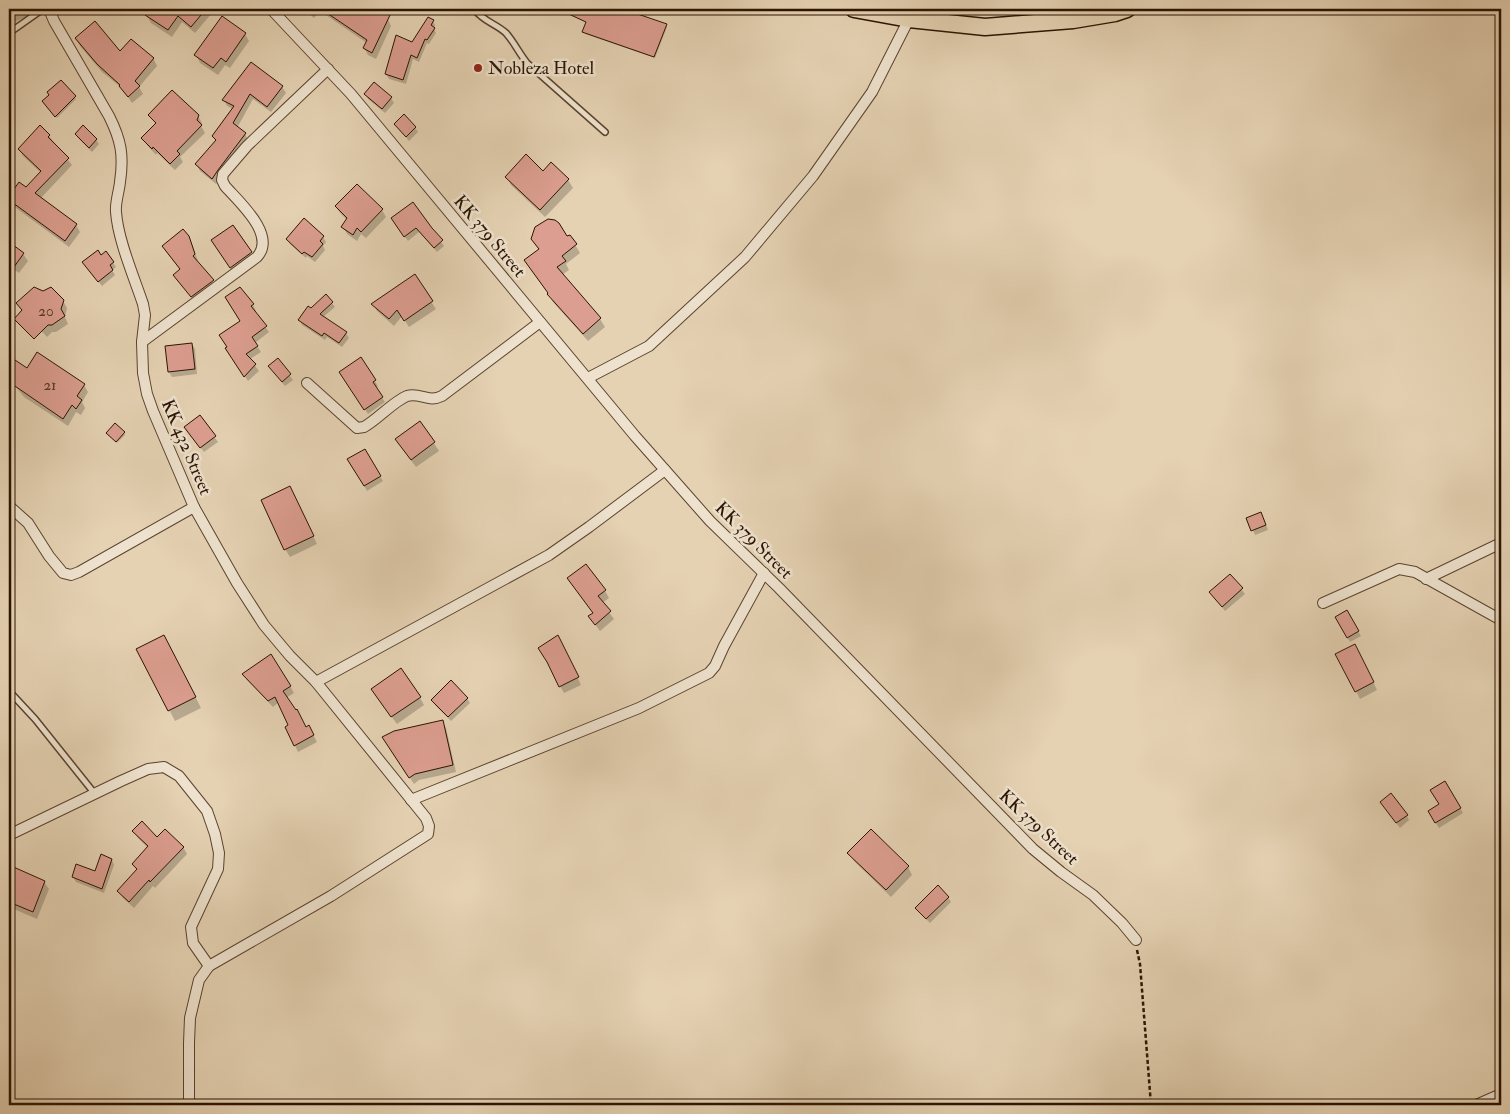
<svg xmlns="http://www.w3.org/2000/svg" width="1510" height="1114" viewBox="0 0 1510 1114" font-family="'IM FELL Double Pica',serif">
<rect width="100%" height="100%" fill="#e5d2b3"/>
<filter id="stains"><feTurbulence type="fractalNoise" baseFrequency=".004" numOctaves="4"/><feColorMatrix values="0 0 0 0 .2 0 0 0 0 .09 0 0 0 0 .02 0 0 0 .5 -.17"/></filter>
<radialGradient id="worn" r=".72"><stop offset=".6" stop-color="#630" stop-opacity="0"/><stop offset="1" stop-color="#630" stop-opacity=".3"/></radialGradient>
<g fill="#0003">
<polygon points="9,9 29,9 32,14 12,23 16,32 9,36"/>
<polygon points="151,9 209,9 212,13 195,33 182,22 172,37 151,23 147,16"/>
<polygon points="303,9 373,9 388,19 391,26 376,59 368,55 364,48 367,43 320,11 314,18"/>
<polygon points="432,9 445,9 441,15"/>
<polygon points="560,9 620,9 666,25 667,27 655,58 585,34 584,32 587,23 561,11"/>
<polygon points="433,21 435,25 434,29 436,33 429,44 427,43 419,62 413,59 406,84 389,79 386,74"/>
<polygon points="245,34 249,41 230,68 225,65 218,75 200,63 196,55"/>
<polygon points="76,39 120,53 153,58 157,66 139,87 143,94 132,103 122,88 102,72 80,46"/>
<polygon points="61,82 76,99 57,118 45,103"/>
<polygon points="282,87 286,93 271,112 253,99 237,128 245,134 248,140 216,184 200,171 197,165 216,141 213,136 233,109 227,106 224,100"/>
<polygon points="366,94 391,98 394,103 385,113 368,99"/>
<polygon points="150,115 198,116 202,123 201,126 205,133 180,157 183,162 175,170 157,153 156,155 147,145 143,138 156,125"/>
<polygon points="395,124 415,127 418,132 409,141"/>
<polygon points="76,135 96,140 99,144 92,152 79,139"/>
<polygon points="49,136 72,165 40,199 76,225 80,232 69,247 12,205 9,199 19,183 26,188 41,173 23,156 19,149"/>
<polygon points="551,164 568,180 573,188 545,217 511,185 507,177 543,172"/>
<polygon points="413,204 444,246 437,252 419,232 408,241 396,224"/>
<polygon points="336,207 382,210 386,217 366,238 361,234 357,241 347,234 343,227 347,220 341,214"/>
<polygon points="304,220 323,237 326,242 323,246 325,250 315,262 307,256 306,258 290,244 287,239"/>
<polygon points="232,226 255,261 235,275 217,248"/>
<polygon points="570,236 580,253 566,264 569,270 562,275 600,319 605,327 588,341 553,302 549,294 539,250 532,239 567,238"/>
<polygon points="188,237 192,244 198,261 197,262 216,288 196,303 174,275 180,270 163,247"/>
<polygon points="9,243 23,254 28,261 19,273 9,266"/>
<polygon points="101,256 113,263 116,267 112,270 115,275 102,286 87,267"/>
<polygon points="414,276 436,309 409,327 402,316 394,326 377,311 373,304"/>
<polygon points="240,289 253,305 256,311 254,312 269,332 255,343 261,352 250,359 259,371 248,381 230,354 241,321"/>
<polygon points="63,301 67,308 65,317 68,324 56,332 52,332 47,337 22,310 18,303"/>
<polygon points="332,303 335,307 323,317 346,333 349,338 342,347 327,337 325,340 302,325 300,320 311,309"/>
<polygon points="192,344 195,349 197,374 172,377 169,372"/>
<polygon points="9,357 27,370 84,385 88,392 82,402 85,408 81,415 76,412 68,426 24,397 16,387 9,382"/>
<polygon points="360,359 378,386 375,388 385,402 368,414 341,372"/>
<polygon points="278,360 293,380 285,386 273,371"/>
<polygon points="200,417 218,442 204,452 189,432"/>
<polygon points="420,422 439,451 416,467 401,447"/>
<polygon points="124,433 125,435 117,443 109,435"/>
<polygon points="364,451 383,481 367,491 349,460"/>
<polygon points="290,487 317,544 290,557 285,549"/>
<polygon points="1264,519 1268,530 1255,535 1253,530"/>
<polygon points="1230,575 1245,594 1225,611 1214,597"/>
<polygon points="573,585 605,591 609,598 602,603 614,619 600,631 589,616 594,614"/>
<polygon points="1347,612 1361,636 1350,642 1336,618"/>
<polygon points="562,643 581,685 564,693 560,686"/>
<polygon points="170,647 201,708 175,721 138,650"/>
<polygon points="1359,653 1377,690 1360,699 1356,691"/>
<polygon points="243,674 290,686 294,693 286,698 306,728 309,727 317,742 298,752 287,728 290,726 279,702 273,707 247,680"/>
<polygon points="377,697 420,698 424,705 397,724"/>
<polygon points="467,698 470,703 451,721 435,705 432,700"/>
<polygon points="442,722 446,728 456,772 419,780 414,784 388,744"/>
<polygon points="1444,782 1463,813 1439,828 1429,812 1441,805"/>
<polygon points="1384,807 1407,816 1409,820 1400,828"/>
<polygon points="134,831 183,847 187,854 155,888 153,886 134,908 123,898 119,891 137,871 133,864 148,848 138,838"/>
<polygon points="849,853 908,867 912,875 891,897 854,861"/>
<polygon points="112,860 114,865 104,893 76,882 73,877 96,873"/>
<polygon points="9,866 44,882 49,889 37,919 9,907"/>
<polygon points="948,897 951,902 930,923 920,913"/>
</g>
<g fill="#dc9e90" stroke="#2b1302">
<polygon points="150,9 206,9 191,27 178,16 168,30 145,15"/>
<polygon points="321,9 385,9 391,13 372,53 363,48 367,40"/>
<polygon points="558,9 623,9 667,24 654,57 582,32 586,22"/>
<polygon points="222,16 246,33 226,62 221,58 213,68 194,55"/>
<polygon points="428,17 434,20 431,25 435,28 427,40 425,39 417,58 411,55 403,80 385,74 396,35 412,42"/>
<polygon points="95,21 120,51 131,39 154,58 135,81 140,86 128,97 119,86 120,85 97,64 75,38"/>
<polygon points="251,62 283,86 267,107 250,94 233,123 246,133 218,170 212,179 195,164 216,140 212,136 234,106 222,100"/>
<polygon points="61,80 76,96 55,117 42,101 49,95 47,92"/>
<polygon points="374,82 392,97 382,109 364,94"/>
<polygon points="172,90 199,115 197,120 202,125 177,151 180,154 170,164 153,147 152,149 141,138 156,123 148,115"/>
<polygon points="404,114 416,127 406,137 394,124"/>
<polygon points="40,125 50,135 48,137 69,158 35,193 77,224 65,241 9,200 9,196 19,182 26,187 41,171 18,149"/>
<polygon points="83,125 97,139 89,148 75,134"/>
<polygon points="526,154 543,171 551,162 569,179 540,210 505,177"/>
<polygon points="357,184 383,209 361,232 357,228 353,235 341,227 347,218 335,206"/>
<polygon points="413,202 432,228 443,240 434,248 416,228 404,237 391,218"/>
<polygon points="304,218 324,236 320,241 323,244 312,257 304,252 302,254 286,239"/>
<polygon points="548,219 555,220 559,223 567,236 570,235 577,244 562,256 566,261 557,267 601,318 583,334 547,294 548,293 524,260 539,249 531,239 535,227"/>
<polygon points="233,225 252,252 230,268 211,240"/>
<polygon points="183,229 189,236 195,254 193,256 214,280 191,297 173,275 180,269 162,246"/>
<polygon points="9,242 24,253 9,274"/>
<polygon points="98,250 101,255 106,251 114,262 110,265 113,270 98,282 82,262"/>
<polygon points="415,274 433,301 404,321 397,310 389,319 371,304"/>
<polygon points="34,287 43,291 51,287 64,300 61,309 65,316 52,325 48,325 34,339 14,319 22,310 16,303"/>
<polygon points="240,287 254,304 251,306 267,326 252,337 258,346 246,354 256,364 244,377 225,348 227,347 219,335 240,321 225,297"/>
<polygon points="326,294 333,302 320,314 347,332 339,343 324,333 322,336 298,320 308,306 311,308"/>
<polygon points="192,343 195,369 168,372 165,346"/>
<polygon points="37,352 85,384 77,396 82,400 76,409 72,405 63,419 9,382 9,356 27,368"/>
<polygon points="361,357 376,380 373,382 383,397 364,410 339,372"/>
<polygon points="278,358 291,374 282,382 268,366"/>
<polygon points="200,415 216,436 200,448 184,427"/>
<polygon points="420,421 435,442 411,460 395,439"/>
<polygon points="115,423 125,432 116,442 106,433"/>
<polygon points="365,449 381,476 364,486 347,459"/>
<polygon points="290,486 314,536 284,550 261,500"/>
<polygon points="1261,512 1266,525 1251,531 1246,518"/>
<polygon points="586,564 606,590 598,596 611,611 595,625 588,616 593,613 567,578"/>
<polygon points="1230,574 1243,588 1222,607 1209,592"/>
<polygon points="1347,610 1359,631 1347,638 1335,617"/>
<polygon points="164,635 196,697 168,711 136,649"/>
<polygon points="558,635 579,677 559,687 547,662 538,648"/>
<polygon points="1355,644 1374,682 1355,692 1335,654"/>
<polygon points="271,654 291,686 283,691 296,710 297,709 306,727 309,725 314,735 294,746 285,727 288,725 275,697 268,701 242,674"/>
<polygon points="401,668 421,697 391,717 371,689"/>
<polygon points="451,680 468,698 448,717 431,700"/>
<polygon points="443,720 453,765 415,774 409,778 382,737 394,731"/>
<polygon points="1445,781 1461,808 1435,823 1428,811 1439,804 1430,790"/>
<polygon points="1391,793 1408,815 1396,823 1380,802"/>
<polygon points="142,821 157,837 165,829 184,847 150,882 149,880 129,902 117,891 137,869 132,864 148,846 132,831"/>
<polygon points="871,829 909,866 886,890 847,853"/>
<polygon points="101,854 112,859 102,889 72,877 76,864 95,871"/>
<polygon points="9,865 45,881 33,912 9,902"/>
<polygon points="938,885 949,897 926,919 915,908"/>
</g>
<g fill="none" stroke-linecap="round" stroke-linejoin="round">
<defs>
<g id="service">
<path d="M474,9C484,22 495,23 506,33C514,42 519,53 527,63L605,132"/>
<polyline points="9,33 43,9"/>
<polyline points="9,691 35,719 95,794"/>
</g>
<g id="minor">
<path d="M49,9L54,21L109,116C121,140 124,155 120,182C119,192 115,203 116,212C118,240 134,277 143,304L145,315L142,342L143,373L147,394L153,411L194,507L237,583L264,625L290,656L316,682L426,818L429,826L428,834L331,896L209,966"/>
<polyline points="271,9 351,94 635,436 710,521 779,588 1033,849 1061,872 1093,895 1122,923 1136,940"/>
<path d="M142,342L257,257C277,235 239,202 225,186L222,180L223,174L247,146L328,69"/>
<polyline points="588,378 649,346 745,257 813,176 872,92 909,19"/>
<path d="M307,383L357,428L364,427C377,420 394,401 407,396C420,392 428,403 442,396L540,322"/>
<polyline points="9,506 28,523 49,556 63,573 71,575 79,572 194,507"/>
<polyline points="1426,579 1501,543"/>
<polyline points="1323,603 1399,569 1415,572 1501,620"/>
<polyline points="316,682 549,555 589,527 665,470"/>
<polyline points="411,800 639,708 709,673 715,666 724,646 764,573"/>
<polyline points="9,835 121,781 148,769 164,767 179,776 207,811 215,834 219,853 218,869 191,927 193,943 209,966 199,980 190,1018 189,1043 189,1105"/>
<polyline points="1476,1105 1501,1094"/>
</g>
<polyline id="trunk" points="854,9 909,19 985,27 1073,20 1115,13 1127,9"/>
</defs>
<use href="#service" stroke="#5a432e" stroke-width="8"/>
<use href="#minor" stroke="#5a432e" stroke-width="12"/>
<use href="#trunk" stroke="#2b1302" stroke-width="19"/>
<polyline stroke="#2b1302" stroke-width="2.5" stroke-dasharray="4 2.5" stroke-linecap="butt" points="1137,950 1140,964 1151,1105"/>
<use href="#service" stroke="#eee2ce" stroke-width="5"/>
<use href="#minor" stroke="#eee2ce" stroke-width="10"/>
<use href="#trunk" stroke="#e5d2b3" stroke-width="16"/>
</g>
<circle fill="#8f2418" stroke="#eee2ce" stroke-width="2" cx="478" cy="68" r="5"/>
<g text-anchor="middle" stroke-width="5" stroke-linejoin="round" paint-order="stroke">
<g font-size="15" fill="#573626">
<text x="46" y="316">20</text>
<text x="50" y="390">21</text>
</g>
<g font-size="18" fill="#2b1302" stroke="#eee2ce" text-anchor="start">
<text x="488" y="74">Nobleza Hotel</text>
</g>
<g font-size="18" fill="#2b1302" stroke="#eee2ce">
<text transform="translate(490 236) rotate(50)" y="6">KK 379 Street</text>
<text transform="translate(187 447) rotate(67)" y="6">KK 432 Street</text>
<text transform="translate(754 540) rotate(45)" y="6">KK 379 Street</text>
<text transform="translate(1039 827) rotate(43)" y="6">KK 379 Street</text>
</g>
</g>
<rect width="1510" height="1114" fill="none" stroke="#e5d2b3" stroke-width="30"/>
<rect x="10" y="10" width="1490" height="1094" fill="none" stroke="#2b1302" stroke-width="2.5"/>
<rect x="15" y="15" width="1480" height="1084" fill="none" stroke="#2b1302"/>
<rect width="100%" height="100%" filter="url(#stains)"/>
<rect width="100%" height="100%" fill="url(#worn)"/>
</svg>
